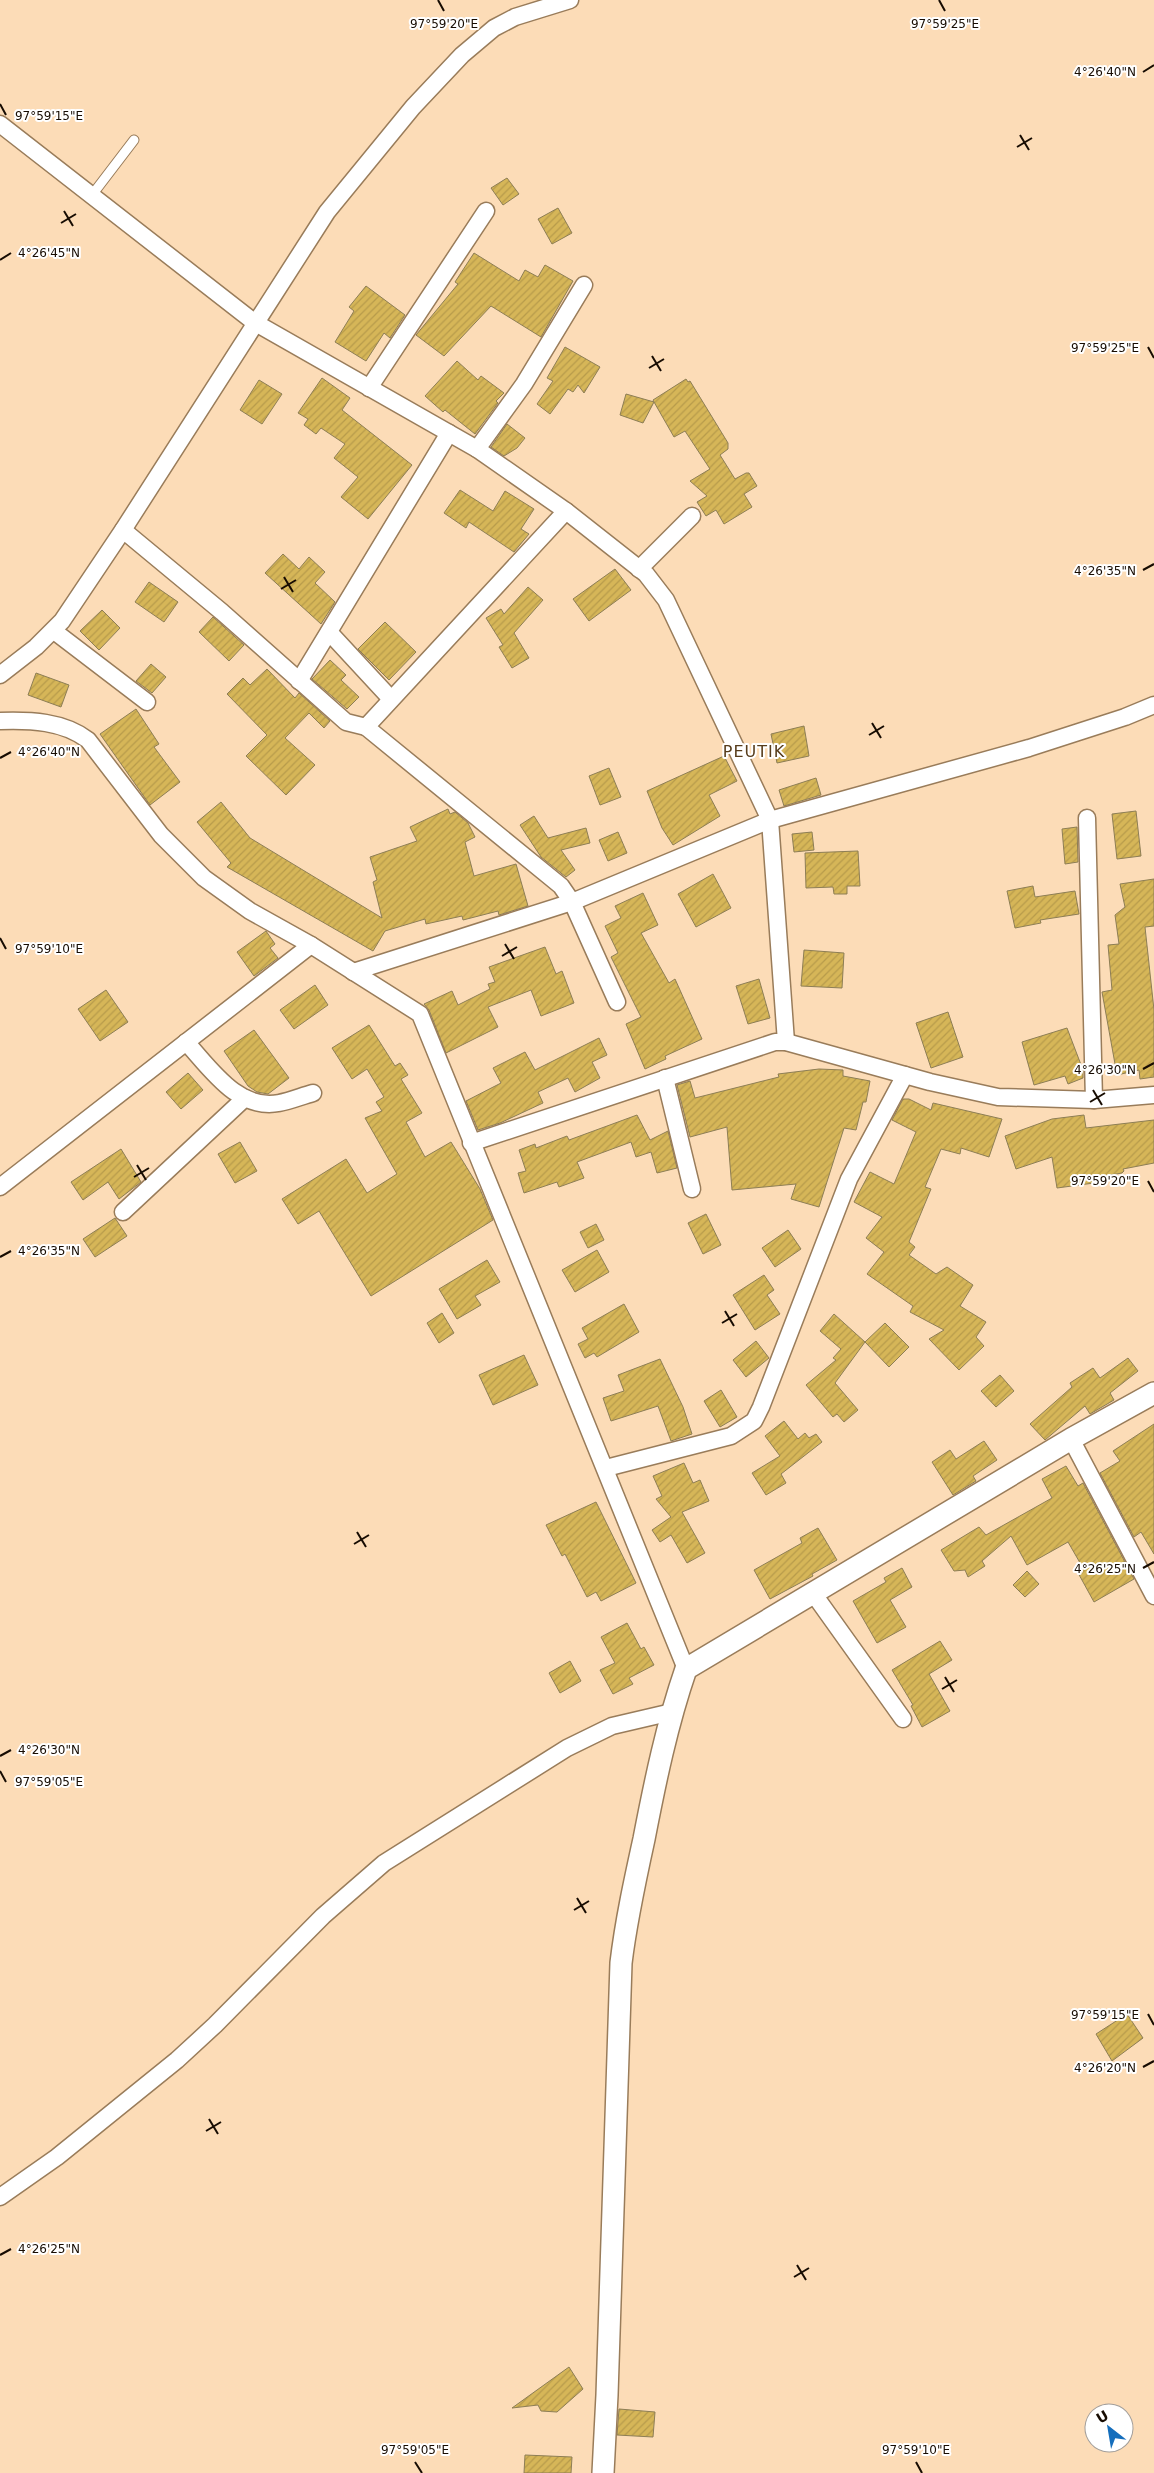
<svg xmlns="http://www.w3.org/2000/svg" width="1154" height="2473" viewBox="0 0 1154 2473" font-family="'DejaVu Sans',sans-serif">
<defs>
<pattern id="building-hatch" width="6" height="6" patternUnits="userSpaceOnUse" patternTransform="scale(1.25)"><rect width="6" height="6" fill="#d6b658"/><path d="M-1 1l2-2M0 6l6-6M5 7l2-2" fill="none" stroke="#b79b4b"/></pattern>
</defs>
<rect width="100%" height="100%" fill="#fcdcb7"/>
<g fill="url(#building-hatch)" stroke="#8d7e55">
<polygon points="507,178 519,194 503,205 491,188"/>
<polygon points="558,208 572,233 552,244 538,219"/>
<polygon points="474,253 519,281 525,270 538,277 545,265 573,281 541,337 491,306 444,356 416,335 458,284 455,282"/>
<polygon points="366,286 405,315 390,338 384,333 366,361 335,342 354,311 349,307"/>
<polygon points="565,347 600,367 584,393 578,385 573,392 568,389 550,414 537,404 553,381 547,378"/>
<polygon points="457,361 478,380 481,376 504,393 496,401 498,403 475,434 445,410 443,412 425,396"/>
<polygon points="322,378 350,398 342,410 412,465 368,519 341,497 358,477 334,458 345,444 321,428 316,434 304,425 308,419 298,413"/>
<polygon points="686,379 688,382 690,381 728,443 728,449 720,455 735,479 746,473 749,473 757,486 744,494 752,507 724,524 716,510 706,516 697,502 707,496 690,481 710,469 685,431 674,437 654,402 643,423 620,415 626,394 654,402 653,400"/>
<polygon points="259,380 282,394 262,424 240,410"/>
<polygon points="507,424 525,438 517,448 504,456 491,447"/>
<polygon points="460,490 493,511 505,491 534,509 521,529 529,534 514,552 469,522 466,528 444,513"/>
<polygon points="283,554 299,569 309,557 325,572 315,583 335,602 321,624 265,573"/>
<polygon points="615,569 631,590 589,621 573,599"/>
<polygon points="149,582 178,602 164,622 135,602"/>
<polygon points="528,587 543,600 514,633 529,658 512,668 499,647 503,645 486,618 501,609 504,614"/>
<polygon points="102,610 120,628 99,650 80,631"/>
<polygon points="213,617 244,645 229,661 199,632"/>
<polygon points="385,622 416,652 389,680 358,649"/>
<polygon points="330,660 346,675 341,680 359,697 347,709 312,679"/>
<polygon points="151,664 166,677 152,693 136,681"/>
<polygon points="267,669 295,698 299,693 330,721 324,728 309,713 285,738 315,765 286,795 246,756 267,735 227,694 243,678 250,685"/>
<polygon points="36,673 69,685 61,707 28,695"/>
<polygon points="136,709 159,744 154,747 180,782 150,805 100,734"/>
<polygon points="804,726 809,756 777,763 771,734"/>
<polygon points="724,756 737,781 709,795 720,816 673,845 662,828 647,791"/>
<polygon points="609,768 621,797 600,805 589,776"/>
<polygon points="816,778 821,795 784,806 779,790"/>
<polygon points="221,802 250,838 382,918 373,882 377,880 370,857 417,841 410,827 448,809 450,814 455,812 468,823 475,837 465,842 474,876 516,864 528,906 499,915 498,911 463,920 462,916 426,924 425,919 385,931 373,951 227,867 231,863 197,822"/>
<polygon points="1136,811 1141,856 1117,859 1112,814"/>
<polygon points="534,816 548,838 586,828 590,843 561,850 575,870 566,877 541,857 520,825"/>
<polygon points="1077,827 1078,862 1065,864 1062,829"/>
<polygon points="618,832 627,853 608,861 599,840"/>
<polygon points="812,832 814,850 794,852 792,834"/>
<polygon points="858,851 860,886 847,886 847,894 834,894 833,887 806,888 805,853"/>
<polygon points="713,874 731,908 696,927 678,894"/>
<polygon points="1154,879 1154,926 1145,927 1154,1010 1154,1077 1140,1079 1139,1070 1117,1075 1102,992 1112,990 1108,945 1119,944 1115,915 1125,907 1120,884"/>
<polygon points="1033,886 1035,897 1075,891 1079,914 1040,920 1041,923 1015,928 1007,891"/>
<polygon points="643,893 658,925 641,933 669,983 675,979 702,1039 665,1056 666,1059 645,1069 626,1024 641,1017 611,957 618,953 605,926 621,918 615,906"/>
<polygon points="266,931 275,944 270,948 278,958 254,976 237,952"/>
<polygon points="545,947 556,974 562,971 574,1003 541,1016 531,990 488,1007 498,1027 446,1053 429,1010 424,1004 452,991 458,1005 490,989 488,984 495,982 489,967"/>
<polygon points="804,950 844,953 842,988 801,986"/>
<polygon points="759,979 770,1018 748,1024 736,986"/>
<polygon points="315,985 328,1005 294,1029 280,1010"/>
<polygon points="106,990 128,1022 100,1041 78,1009"/>
<polygon points="948,1012 963,1057 931,1068 916,1023"/>
<polygon points="369,1025 395,1066 400,1063 408,1075 401,1079 422,1113 406,1122 425,1157 451,1142 480,1189 493,1220 371,1296 319,1211 298,1224 282,1199 346,1159 367,1193 397,1174 365,1118 382,1111 376,1102 384,1097 367,1069 352,1079 332,1048"/>
<polygon points="1067,1028 1083,1070 1083,1078 1068,1084 1065,1076 1034,1085 1022,1042"/>
<polygon points="254,1030 289,1078 268,1094 257,1092 248,1086 224,1051"/>
<polygon points="599,1038 607,1055 592,1062 600,1078 575,1092 568,1078 538,1092 543,1103 500,1123 478,1130 466,1101 501,1083 493,1068 525,1052 535,1070"/>
<polygon points="819,1069 843,1070 843,1076 870,1081 866,1102 863,1102 856,1130 844,1128 819,1207 791,1199 796,1184 732,1190 727,1127 690,1137 677,1085 690,1081 695,1098 779,1077 778,1074"/>
<polygon points="188,1073 203,1090 181,1109 166,1092"/>
<polygon points="903,1099 909,1099 931,1110 933,1103 1002,1119 989,1157 961,1148 960,1154 941,1149 925,1187 931,1189 909,1242 915,1247 909,1255 936,1274 947,1267 973,1285 960,1306 986,1322 976,1337 984,1346 959,1370 929,1339 944,1330 910,1312 913,1306 867,1274 884,1252 866,1238 882,1217 854,1202 870,1172 894,1184 916,1132 892,1120"/>
<polygon points="637,1115 650,1140 668,1131 677,1168 657,1173 651,1152 636,1157 631,1142 577,1162 584,1178 559,1187 557,1182 524,1193 518,1173 526,1171 519,1150 535,1144 536,1148 567,1136 569,1140"/>
<polygon points="1084,1115 1086,1128 1154,1120 1154,1163 1123,1169 1124,1171 1122,1173 1093,1178 1094,1183 1057,1188 1052,1157 1016,1169 1005,1136 1052,1119"/>
<polygon points="240,1142 257,1171 235,1183 218,1154"/>
<polygon points="121,1149 141,1182 119,1199 108,1182 83,1200 71,1182"/>
<polygon points="706,1214 721,1245 703,1254 688,1223"/>
<polygon points="115,1218 127,1236 95,1257 83,1239"/>
<polygon points="596,1224 604,1240 588,1248 580,1232"/>
<polygon points="788,1230 801,1249 775,1267 762,1248"/>
<polygon points="597,1250 609,1272 575,1292 562,1270"/>
<polygon points="487,1260 500,1282 475,1296 481,1305 457,1319 439,1289"/>
<polygon points="764,1275 774,1290 767,1295 780,1314 755,1330 733,1295"/>
<polygon points="624,1304 639,1332 597,1357 594,1353 585,1358 578,1344 588,1339 582,1328"/>
<polygon points="442,1313 454,1333 439,1343 427,1323"/>
<polygon points="834,1314 865,1342 885,1323 909,1347 889,1367 865,1342 835,1383 858,1410 844,1422 837,1414 833,1417 806,1385 836,1360 833,1358 841,1349 820,1331"/>
<polygon points="756,1341 769,1358 746,1377 733,1360"/>
<polygon points="524,1355 538,1385 493,1405 479,1375"/>
<polygon points="1128,1358 1138,1371 1110,1393 1114,1400 1090,1414 1085,1406 1045,1440 1030,1424 1072,1387 1070,1383 1093,1368 1100,1378"/>
<polygon points="660,1359 683,1407 692,1434 671,1441 658,1406 611,1421 603,1398 624,1391 618,1375"/>
<polygon points="1000,1375 1014,1391 996,1407 981,1391"/>
<polygon points="721,1390 737,1417 720,1427 704,1401"/>
<polygon points="784,1421 798,1439 805,1433 809,1438 816,1434 822,1442 781,1474 786,1483 766,1495 752,1473 780,1456 765,1436"/>
<polygon points="1154,1424 1154,1554 1141,1532 1134,1537 1100,1473 1120,1461 1113,1451"/>
<polygon points="984,1441 997,1460 973,1476 976,1481 953,1495 932,1462 950,1450 956,1459"/>
<polygon points="684,1463 693,1483 700,1480 709,1501 682,1512 705,1553 687,1563 671,1535 660,1542 652,1530 671,1517 656,1499 662,1496 653,1476"/>
<polygon points="1066,1466 1078,1486 1083,1483 1134,1579 1094,1602 1077,1571 1083,1568 1068,1542 1027,1565 1011,1536 982,1561 985,1566 968,1577 965,1570 954,1571 941,1550 979,1527 986,1535 1052,1498 1042,1479"/>
<polygon points="596,1502 636,1583 601,1601 596,1592 587,1597 565,1554 562,1556 546,1525"/>
<polygon points="818,1528 837,1560 812,1574 813,1576 770,1599 754,1570 802,1543 800,1538"/>
<polygon points="902,1568 912,1587 890,1600 906,1627 877,1643 853,1601 886,1582 884,1578"/>
<polygon points="1027,1571 1039,1584 1025,1597 1013,1585"/>
<polygon points="627,1623 641,1649 644,1647 654,1665 629,1678 633,1684 613,1694 600,1670 615,1663 601,1637"/>
<polygon points="940,1641 952,1660 929,1674 950,1711 922,1727 911,1706 913,1705 892,1670"/>
<polygon points="570,1661 581,1681 560,1693 549,1673"/>
<polygon points="1127,2014 1143,2038 1112,2061 1096,2034"/>
<polygon points="569,2367 583,2389 557,2412 541,2411 538,2405 512,2408"/>
<polygon points="619,2409 655,2412 653,2437 617,2435"/>
<polygon points="525,2455 572,2457 571,2473 524,2473"/>
</g>
<g fill="none" stroke-linecap="round" stroke-linejoin="round">
<defs>
<polyline id="service" points="92,195 134,140"/>
<g id="minor">
<polyline points="0,124 254,322 477,449 566,511 646,574 666,600 770,820 786,1042"/>
<polyline points="369,388 486,211"/>
<polyline points="477,449 524,384 584,285"/>
<polyline points="566,511 366,727 561,886 572,902 617,1002"/>
<polyline points="123,530 222,612 346,722 366,727"/>
<polyline points="639,569 692,516"/>
<polyline points="54,631 147,702"/>
<polyline points="329,632 391,699"/>
<polyline points="0,675 36,647 62,621 123,530 327,212 413,107 462,55 494,28 515,17 570,0"/>
<polyline points="299,681 449,433"/>
<path d="M0,721C30,720 63,721 88,740L161,835L204,878L250,911L311,945L420,1014L686,1669"/>
<polyline points="1087,818 1094,1100"/>
<polyline points="353,972 572,902 770,820 1029,748 1125,717 1154,705"/>
<path d="M186,1042C210,1068 238,1111 279,1103C290,1101 302,1096 313,1093"/>
<polyline points="665,1078 692,1189"/>
<polyline points="471,1143 775,1042 786,1042 930,1082 998,1097 1094,1100 1154,1095"/>
<polyline points="0,1187 311,945"/>
<polyline points="123,1212 245,1098"/>
<polyline points="1071,1439 1154,1596"/>
<polyline points="606,1468 731,1436 754,1421 761,1407 849,1179 905,1075"/>
<polyline points="813,1593 903,1719"/>
<polyline points="0,2197 57,2157 177,2060 215,2025 323,1916 384,1863 567,1748 612,1726 672,1712"/>
</g>
<path id="tertiary" d="M603,2473L607,2395L621,1963C626,1921 635,1880 644,1839C655,1782 667,1724 686,1669L1071,1439L1154,1393"/>
</defs>
<use href="#service" stroke="#997c5a" stroke-width="11"/>
<use href="#minor" stroke="#997c5a" stroke-width="19"/>
<use href="#tertiary" stroke="#997c5a" stroke-width="24"/>
<use href="#service" stroke="#fff" stroke-width="9"/>
<use href="#minor" stroke="#fff" stroke-width="16"/>
<use href="#tertiary" stroke="#fff" stroke-width="21"/>
</g>
<path fill="none" stroke="#170c02" stroke-width="2" d="M438,0L444,11M939,0L945,11M1143,72L1154,65M0,104L6,115M1020,135L1029,150M1017,147L1032,138M64,211L73,226M61,223L76,214M0,260L11,253M1148,347L1154,358M652,356L661,371M649,368L664,359M1143,570L1154,564M284,577L293,592M281,589L296,580M872,723L881,738M869,735L884,726M0,758L11,752M0,938L6,949M505,944L514,959M502,956L517,947M1143,1069L1154,1063M1093,1090L1102,1105M1090,1102L1105,1093M137,1165L146,1180M134,1177L149,1168M1148,1181L1154,1192M0,1257L11,1251M725,1311L734,1326M722,1323L737,1314M357,1532L366,1547M354,1544L369,1535M1143,1568L1154,1562M945,1677L954,1692M942,1689L957,1680M0,1756L11,1750M0,1771L6,1782M577,1898L586,1913M574,1910L589,1901M1148,2014L1154,2025M1143,2067L1154,2061M209,2119L218,2134M206,2131L221,2122M0,2255L11,2249M797,2265L806,2280M794,2277L809,2268M415,2462L422,2473M916,2462L922,2473"/>
<g text-anchor="middle" stroke-width="4" stroke-linejoin="round" paint-order="stroke">
<g font-size="16" letter-spacing="1" fill="#573c1b" stroke="#fff">
<text x="754" y="757">PEUTIK</text>
</g>
</g>
<g font-size="12" text-anchor="middle" fill="#170c02" stroke="#fff" stroke-width="4" stroke-linejoin="round" paint-order="stroke">
<text x="444" y="28">97°59'20"E</text>
<text x="945" y="28">97°59'25"E</text>
<text x="1105" y="76">4°26'40"N</text>
<text x="49" y="120">97°59'15"E</text>
<text x="49" y="257">4°26'45"N</text>
<text x="1105" y="352">97°59'25"E</text>
<text x="1105" y="575">4°26'35"N</text>
<text x="49" y="756">4°26'40"N</text>
<text x="49" y="953">97°59'10"E</text>
<text x="1105" y="1074">4°26'30"N</text>
<text x="1105" y="1185">97°59'20"E</text>
<text x="49" y="1255">4°26'35"N</text>
<text x="1105" y="1573">4°26'25"N</text>
<text x="49" y="1754">4°26'30"N</text>
<text x="49" y="1786">97°59'05"E</text>
<text x="1105" y="2019">97°59'15"E</text>
<text x="1105" y="2072">4°26'20"N</text>
<text x="49" y="2253">4°26'25"N</text>
<text x="415" y="2454">97°59'05"E</text>
<text x="916" y="2454">97°59'10"E</text>
</g>
<g transform="translate(1109 2428) rotate(329)"><circle r="24" fill="#ffffff" stroke="#a29e9a"/>
<path d="M0-4L9 19L0 12L-9 19Z" fill="#156ebc"/>
<text y="-8" font-size="14" font-weight="bold" text-anchor="middle" fill="#170c02">U</text>
</g>
</svg>
